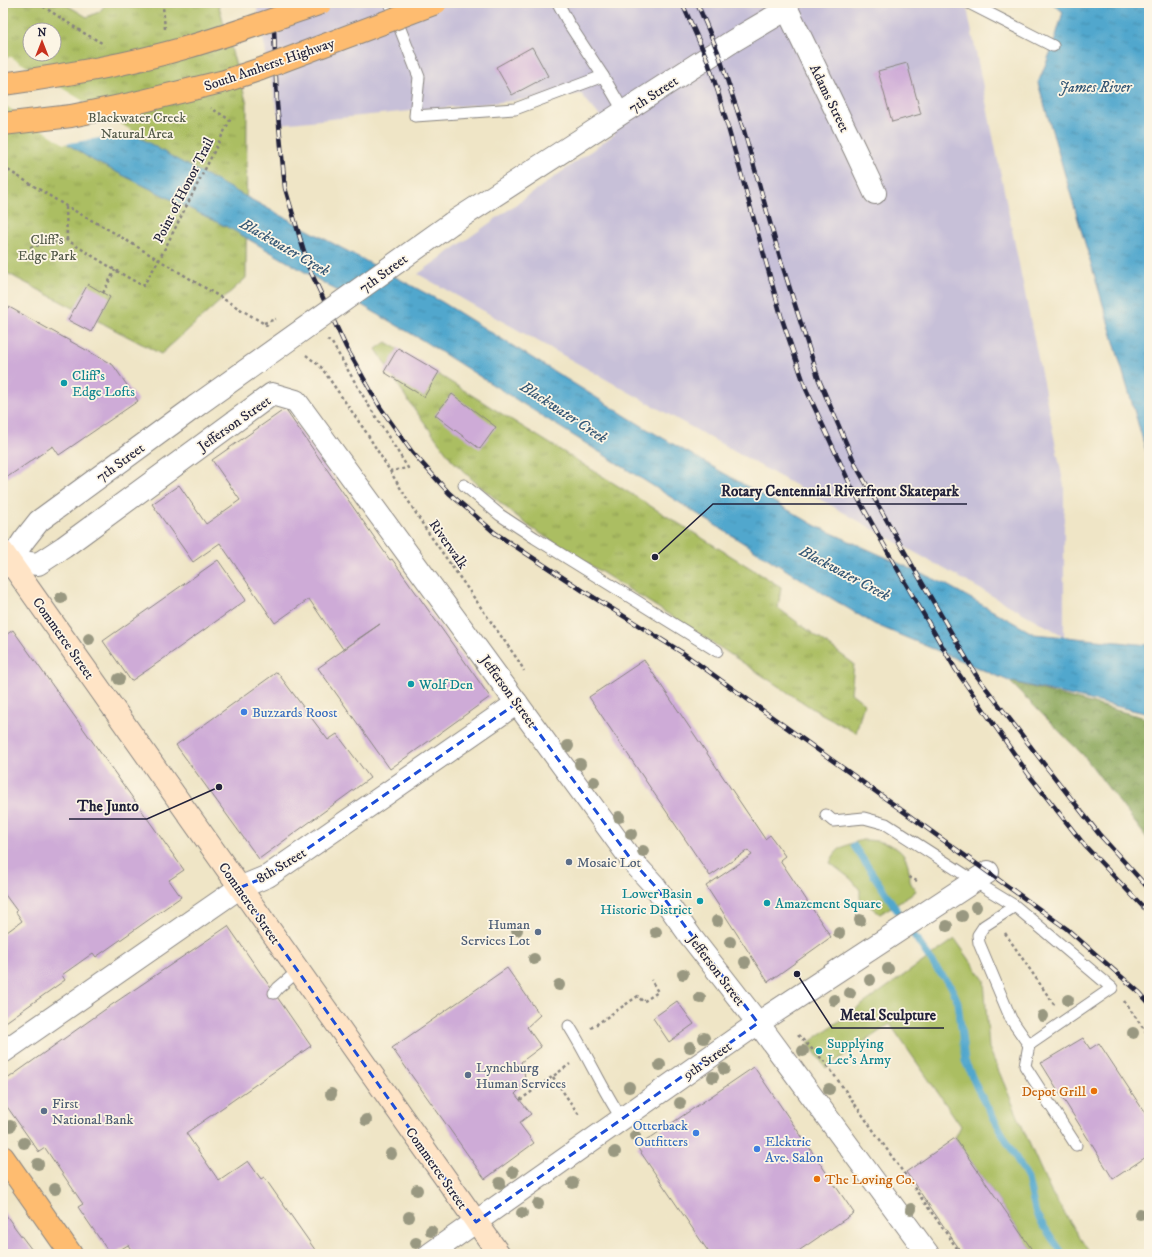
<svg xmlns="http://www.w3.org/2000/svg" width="1152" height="1257" viewBox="0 0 1152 1257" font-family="'IM FELL DW Pica',serif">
<defs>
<pattern id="forest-crowns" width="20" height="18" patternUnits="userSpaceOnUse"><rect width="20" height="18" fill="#88a558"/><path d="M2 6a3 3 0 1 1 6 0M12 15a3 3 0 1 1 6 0" fill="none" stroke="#6f864a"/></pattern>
<pattern id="park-tufts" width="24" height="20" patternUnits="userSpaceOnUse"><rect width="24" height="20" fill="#abbe62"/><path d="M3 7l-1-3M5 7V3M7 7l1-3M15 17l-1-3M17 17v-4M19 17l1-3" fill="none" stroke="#8b9a52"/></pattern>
<pattern id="water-ripples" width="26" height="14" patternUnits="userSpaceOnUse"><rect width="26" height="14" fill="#51a7cd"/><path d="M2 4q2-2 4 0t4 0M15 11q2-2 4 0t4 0" fill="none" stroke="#4388a8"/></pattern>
</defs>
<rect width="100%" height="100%" fill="#fcf5e5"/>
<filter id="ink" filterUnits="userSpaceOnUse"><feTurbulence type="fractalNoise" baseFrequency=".025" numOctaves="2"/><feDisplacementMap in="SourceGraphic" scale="8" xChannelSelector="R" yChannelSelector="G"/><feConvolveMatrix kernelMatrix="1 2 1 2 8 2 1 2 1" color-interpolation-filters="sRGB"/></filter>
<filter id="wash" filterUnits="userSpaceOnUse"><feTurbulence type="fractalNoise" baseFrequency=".012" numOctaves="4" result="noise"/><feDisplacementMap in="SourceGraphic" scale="16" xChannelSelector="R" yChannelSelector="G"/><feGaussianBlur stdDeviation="0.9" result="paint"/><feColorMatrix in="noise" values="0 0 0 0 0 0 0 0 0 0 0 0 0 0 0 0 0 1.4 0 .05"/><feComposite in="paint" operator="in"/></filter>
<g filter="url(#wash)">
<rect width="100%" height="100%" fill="#efe5c6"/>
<polygon fill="#c7c0d8" points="256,3 966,3 1064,486 1064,636 418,274 615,134 581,94 280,124"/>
<g fill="#abbe62" stroke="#66704e">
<path d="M862,840C883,840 907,846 909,871C911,882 908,880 916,891L880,914L860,899V890L851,879L830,863C837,846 845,846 862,840Z"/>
<polygon points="955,939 984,980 989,1048 1033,1152 1051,1192 1091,1254 1035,1254 955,1138 961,1126 890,1024 826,1068 808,1043"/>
</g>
<polygon fill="url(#forest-crowns)" stroke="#55644a" points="1009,681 1149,719 1149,841 1084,756"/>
<g fill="url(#park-tufts)" stroke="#66704e" fill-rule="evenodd">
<path d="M3,3H63L87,17L99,12L107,3H218L247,104L246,278L161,354L3,271ZM30,30H54V54H30Z"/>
<polygon points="386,342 781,587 778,608 854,664 851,693 864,703 856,733 813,709 695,631 530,527 475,482 452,460 407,399 376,349"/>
</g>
<g fill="url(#water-ripples)" stroke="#3a6484">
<polygon points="1052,3 1149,3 1149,461 1038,83 1053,46 1063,12"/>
<polygon points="3,55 174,158 442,302 647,429 816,526 945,584 1034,634 1149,645 1149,714 1009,681 874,624 821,592 422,340 231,229 92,160 3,102"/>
</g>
<polygon fill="#efe5c6" points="11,57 134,132 64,144 3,104 3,58"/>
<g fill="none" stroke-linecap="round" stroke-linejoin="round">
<polyline stroke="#51a7cd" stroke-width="7" points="854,846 936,968 951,986 958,1002 965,1061 978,1090 1028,1179 1036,1214 1051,1237 1063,1254"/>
</g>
<g id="blocks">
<g fill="#ceabd7">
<polygon points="532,47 548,76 512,95 496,67"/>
<polygon points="907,63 921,114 892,122 878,71"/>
<polygon points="88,284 110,297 91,332 68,320"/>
<polygon points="9,307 113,365 138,401 59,455 53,446 3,480 3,311"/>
<polygon points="398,348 439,372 424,397 384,372"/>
<polygon points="452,394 496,427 480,449 435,415"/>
<polygon points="285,409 390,560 392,559 490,697 390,769 318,668 380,624 343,649 309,599 275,623 220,543 193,562 152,504 179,485 206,524 240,500 212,460"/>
<polygon points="218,560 246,600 149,669 131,681 103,641"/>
<polygon points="13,630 184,870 169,880 181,897 96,957 93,953 62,975 65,980 3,1024 3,935 22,921 16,912 17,911 3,892 3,637"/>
<polygon points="644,660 765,839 770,835 785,856 780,860 831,937 768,982 706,886 752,855 748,850 710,876 589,697"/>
<polygon points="277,672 328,740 337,734 370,778 259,859 176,745"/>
<polygon points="228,926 311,1046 186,1133 219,1181 248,1161 261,1179 264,1177 318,1254 134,1254 128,1245 113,1254 110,1254 78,1207 83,1204 45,1148 39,1152 3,1101 3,1082 110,1006"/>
<polygon points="507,968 540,1015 527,1027 541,1047 521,1062 524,1071 525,1078 522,1087 515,1094 531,1114 519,1123 534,1143 485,1179 392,1048"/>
<polygon points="677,1001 694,1024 669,1042 653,1018"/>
<polygon points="1083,1038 1090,1049 1099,1043 1149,1119 1149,1155 1113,1179 1041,1063"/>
<polygon points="754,1067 854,1213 794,1254 710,1254 637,1147"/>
<polygon points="955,1138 1035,1254 963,1254 906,1172"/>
<polygon points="3,1211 16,1229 35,1254 3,1254"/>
</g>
</g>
</g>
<g filter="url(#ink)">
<use href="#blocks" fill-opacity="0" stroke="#888480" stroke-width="1"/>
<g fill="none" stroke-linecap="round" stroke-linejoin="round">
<defs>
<g id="lane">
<polyline points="390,3 419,77 415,116 515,109 603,76 624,112"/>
<polyline points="558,3 569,24 603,76"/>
<polyline points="969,3 1053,46"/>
<polyline points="464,485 500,515 535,538 717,651"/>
<polyline points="826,815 833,821 864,818 886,824 987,889 1015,906 1112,988 1029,1045 1011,1019 979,943 978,935 984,926 1015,906"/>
<polyline points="274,993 278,988 298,971"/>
<path d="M569,1026C588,1056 602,1089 622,1119"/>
<polyline points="1029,1045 1025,1066 1076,1145"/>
</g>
<g id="street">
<polyline points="788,3 787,9 855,150 875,193"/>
<polyline points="452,223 733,41 787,9"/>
<polyline points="10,561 38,564 64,547 272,394 296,401 633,862 654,885 691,937 758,1023 928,1254"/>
<polyline points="3,567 10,561 24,540 39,521 196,406"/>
<polyline points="3,1052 239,888 268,876 517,703"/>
<polyline points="430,1254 758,1023 988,872"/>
</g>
<polyline id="secondary" points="3,552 499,1254"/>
<polyline id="primary" points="3,1157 71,1254"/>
</defs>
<use href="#lane" stroke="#888480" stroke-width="13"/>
<use href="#street" stroke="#888480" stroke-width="24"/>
<use href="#secondary" stroke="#888480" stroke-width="24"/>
<use href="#primary" stroke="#888480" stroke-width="24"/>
<g stroke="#888480" stroke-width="2.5" stroke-dasharray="3 3" stroke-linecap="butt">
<polyline points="38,3 82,32 102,43"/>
<polyline points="165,29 163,6 166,3"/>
<polyline points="3,167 66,206 111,231 159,260 268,326"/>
<polyline points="66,207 67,240"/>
<polyline points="30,247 67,240 115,270 143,286 159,260 230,120 211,108"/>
<polyline points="103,293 115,270"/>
<polyline points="264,323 276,319"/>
<polyline points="327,340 332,343 369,406 408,468 390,471"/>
<polyline points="306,355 321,367 366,432 425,528 520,663 524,671"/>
<polyline points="909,877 917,881"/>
<polyline points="1005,933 1055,1006"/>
<polyline points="1124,1001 1149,1036"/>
<polyline points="591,1028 638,996 643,1002 658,992 651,980"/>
<polyline points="798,1035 825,1062 961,1254"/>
<polyline points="553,1077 579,1115"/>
<polyline points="520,1100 570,1064"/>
</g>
<use href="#lane" stroke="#fff" stroke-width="11"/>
<use href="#street" stroke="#fff" stroke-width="22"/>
<use href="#secondary" stroke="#ffe4c6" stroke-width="22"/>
<use href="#primary" stroke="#febc70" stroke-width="22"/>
<defs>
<g id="rail">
<polyline points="273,3 277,104 285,188 309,268 346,347 380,407 412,452 449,493 495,533 585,592 683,653 1067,929 1140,993 1149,1003"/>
<polyline points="682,3 707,59 718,92 782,319 806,389 850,484 903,579 956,670 1029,775 1086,847 1149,913"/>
<polyline points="697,3 718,52 744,131 781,261 819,380 856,466 920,579 976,675 1044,764 1099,834 1149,889"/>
</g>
</defs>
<use href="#rail" stroke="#22223b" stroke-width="4.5"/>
<use href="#rail" stroke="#fcf5e5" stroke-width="3" stroke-dasharray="9" stroke-linecap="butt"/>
<defs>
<polyline id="street-bridge" points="196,406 452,223"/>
<g id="primary-bridge">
<path d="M3,84C65,75 127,65 188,47C233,34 276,18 321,3"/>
<polyline points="3,124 71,116 135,103 225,81 261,69 436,3"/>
</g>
</defs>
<use href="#street-bridge" stroke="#888480" stroke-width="24" stroke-linecap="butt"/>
<use href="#primary-bridge" stroke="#888480" stroke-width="24" stroke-linecap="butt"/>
<use href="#street-bridge" stroke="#fff" stroke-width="22"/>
<use href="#primary-bridge" stroke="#febc70" stroke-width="22"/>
</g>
<g fill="#999881">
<circle cx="61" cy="598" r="6"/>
<circle cx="89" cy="639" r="6"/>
<circle cx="119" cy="679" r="6"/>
<circle cx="568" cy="746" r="6"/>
<circle cx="580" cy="764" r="6"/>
<circle cx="594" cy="782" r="6"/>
<circle cx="619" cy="817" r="6"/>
<circle cx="631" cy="834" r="6"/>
<circle cx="643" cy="851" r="6"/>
<circle cx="976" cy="907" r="6"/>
<circle cx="962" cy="916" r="6"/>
<circle cx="860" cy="920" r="6"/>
<circle cx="717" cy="921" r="6"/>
<circle cx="947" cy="926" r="6"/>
<circle cx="517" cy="930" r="6"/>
<circle cx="656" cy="932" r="6"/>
<circle cx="839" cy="933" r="6"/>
<circle cx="730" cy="942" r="6"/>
<circle cx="534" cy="959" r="6"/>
<circle cx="745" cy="962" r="6"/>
<circle cx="888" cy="969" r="6"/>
<circle cx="683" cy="974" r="6"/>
<circle cx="870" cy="980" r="6"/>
<circle cx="559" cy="985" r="6"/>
<circle cx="850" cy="993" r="6"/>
<circle cx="700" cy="998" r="6"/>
<circle cx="834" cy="1000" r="6"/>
<circle cx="1068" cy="1000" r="6"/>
<circle cx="1043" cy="1016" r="6"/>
<circle cx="1133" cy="1033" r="6"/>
<circle cx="704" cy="1038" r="6"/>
<circle cx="690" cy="1047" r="6"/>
<circle cx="803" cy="1051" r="6"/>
<circle cx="660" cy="1065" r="6"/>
<circle cx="724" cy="1069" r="6"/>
<circle cx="713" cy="1077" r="6"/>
<circle cx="629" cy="1087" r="6"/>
<circle cx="829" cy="1089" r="6"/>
<circle cx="331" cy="1094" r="6"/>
<circle cx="680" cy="1103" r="6"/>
<circle cx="366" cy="1120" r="6"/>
<circle cx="10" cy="1126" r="6"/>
<circle cx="635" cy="1136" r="6"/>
<circle cx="24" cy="1143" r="6"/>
<circle cx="615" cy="1152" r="6"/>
<circle cx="391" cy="1154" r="6"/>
<circle cx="38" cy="1164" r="6"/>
<circle cx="513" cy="1172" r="6"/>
<circle cx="500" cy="1183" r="6"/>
<circle cx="573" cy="1183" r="6"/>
<circle cx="55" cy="1189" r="6"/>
<circle cx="417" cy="1190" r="6"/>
<circle cx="538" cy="1204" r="6"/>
<circle cx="911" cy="1209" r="6"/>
<circle cx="522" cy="1213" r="6"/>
<circle cx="1140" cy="1214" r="6"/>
<circle cx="409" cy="1217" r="6"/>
<circle cx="431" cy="1231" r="6"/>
<circle cx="416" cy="1243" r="6"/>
</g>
</g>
<path fill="none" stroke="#1d4ed8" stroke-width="3" stroke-dasharray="8 5" stroke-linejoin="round" d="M517,703L633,862L654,885L758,1023L476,1222L239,888L268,876Z"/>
<g fill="#0f9aa8" stroke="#fcf5e5" stroke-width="1.5">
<circle cx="64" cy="383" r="4"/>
<circle cx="411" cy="684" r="4"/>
<circle cx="700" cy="901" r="4"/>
<circle cx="767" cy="903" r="4"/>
<circle cx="819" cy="1051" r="4"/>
</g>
<g fill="#3f7fe0" stroke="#fcf5e5" stroke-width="1.5">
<circle cx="244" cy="712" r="4"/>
<circle cx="696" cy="1133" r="4"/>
<circle cx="757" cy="1149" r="4"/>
</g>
<g fill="#5c6f8a" stroke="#fcf5e5" stroke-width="1.5">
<circle cx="569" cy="862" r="4"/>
<circle cx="538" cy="932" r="4"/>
<circle cx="468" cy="1075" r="4"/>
<circle cx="44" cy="1111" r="4"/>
</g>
<g fill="#e8710a" stroke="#fcf5e5" stroke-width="1.5">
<circle cx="1094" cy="1091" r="4"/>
<circle cx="817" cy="1179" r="4"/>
</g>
<g text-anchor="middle" stroke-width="3.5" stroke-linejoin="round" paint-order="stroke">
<g font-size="14" fill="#22223b" stroke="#fcf5e5">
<text transform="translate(269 64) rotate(-19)" y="5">South Amherst Highway</text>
<text transform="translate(653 94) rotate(-33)" y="5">7th Street</text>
<text transform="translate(830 98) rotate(64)" y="5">Adams Street</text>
<text transform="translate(183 190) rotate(-63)" y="5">Point of Honor Trail</text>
<text transform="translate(383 273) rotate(-36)" y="5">7th Street</text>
<text transform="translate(234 423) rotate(-35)" y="5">Jefferson Street</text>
<text transform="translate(120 462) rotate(-36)" y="5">7th Street</text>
<text transform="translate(449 544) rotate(55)" y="5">Riverwalk</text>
<text transform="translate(64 638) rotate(55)" y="5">Commerce Street</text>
<text transform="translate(509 691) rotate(54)" y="5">Jefferson Street</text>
<text transform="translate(281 865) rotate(-31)" y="5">8th Street</text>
<text transform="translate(250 903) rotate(55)" y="5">Commerce Street</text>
<text transform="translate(717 970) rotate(53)" y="5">Jefferson Street</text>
<text transform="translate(707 1060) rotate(-35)" y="5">9th Street</text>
<text transform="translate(437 1168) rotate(55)" y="5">Commerce Street</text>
</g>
<g font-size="14" fill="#525949" stroke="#fcf5e5">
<text x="137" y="122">Blackwater Creek<tspan x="137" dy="16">Natural Area</tspan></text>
<text x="47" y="244">Cliff's<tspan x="47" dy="16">Edge Park</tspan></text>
</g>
<g font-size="14" fill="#0d838f" stroke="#fcf5e5" text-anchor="start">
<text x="72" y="380">Cliff's<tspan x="72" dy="16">Edge Lofts</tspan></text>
<text x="419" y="689">Wolf Den</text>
<text x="692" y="898" text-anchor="end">Lower Basin<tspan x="692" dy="16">Historic District</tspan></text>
<text x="775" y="908">Amazement Square</text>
<text x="827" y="1048">Supplying<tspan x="827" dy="16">Lee's Army</tspan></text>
</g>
<g font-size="14" fill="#366cbe" stroke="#fcf5e5" text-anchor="start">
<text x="252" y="717">Buzzards Roost</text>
<text x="688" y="1130" text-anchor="end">Otterback<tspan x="688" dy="16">Outfitters</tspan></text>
<text x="765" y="1146">Elektric<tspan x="765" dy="16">Ave. Salon</tspan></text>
</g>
<g font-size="14" fill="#4e5e75" stroke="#fcf5e5" text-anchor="start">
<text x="577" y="867">Mosaic Lot</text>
<text x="530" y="929" text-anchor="end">Human<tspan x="530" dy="16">Services Lot</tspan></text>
<text x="476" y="1072">Lynchburg<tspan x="476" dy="16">Human Services</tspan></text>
<text x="52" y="1108">First<tspan x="52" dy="16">National Bank</tspan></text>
</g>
<g font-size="14" fill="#c56008" stroke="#fcf5e5" text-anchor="end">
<text x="1086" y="1096">Depot Grill</text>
<text x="825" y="1184" text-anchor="start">The Loving Co.</text>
</g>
<g font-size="15" font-style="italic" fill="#355775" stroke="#fcf5e5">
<text x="1095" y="92">James River</text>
<text transform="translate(285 247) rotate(30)" y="5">Blackwater Creek</text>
<text transform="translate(564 412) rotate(33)" y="5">Blackwater Creek</text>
<text transform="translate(845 573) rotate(28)" y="5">Blackwater Creek</text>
</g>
</g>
<path fill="none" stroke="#22223b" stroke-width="1.5" d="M655 557L713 504H967M219 787L147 819H69M797 974L832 1028H944"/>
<g fill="#22223b" stroke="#fcf5e5" stroke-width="1.5">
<circle cx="655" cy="557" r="4"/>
<circle cx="219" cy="787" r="4"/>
<circle cx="797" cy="974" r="4"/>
</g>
<g font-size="15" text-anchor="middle" font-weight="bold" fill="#22223b" stroke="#fcf5e5" stroke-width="3.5" stroke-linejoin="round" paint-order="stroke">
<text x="840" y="496">Rotary Centennial Riverfront Skatepark</text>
<text x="108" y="811">The Junto</text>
<text x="888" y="1020">Metal Sculpture</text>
</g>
<rect width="1152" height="1257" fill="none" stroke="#fcf5e5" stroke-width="16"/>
<g transform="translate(42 42)"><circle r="19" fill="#fcf5e5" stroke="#a5a1a1"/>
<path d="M0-3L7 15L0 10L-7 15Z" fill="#c8321e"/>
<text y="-6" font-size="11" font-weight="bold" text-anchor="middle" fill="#22223b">N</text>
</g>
</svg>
